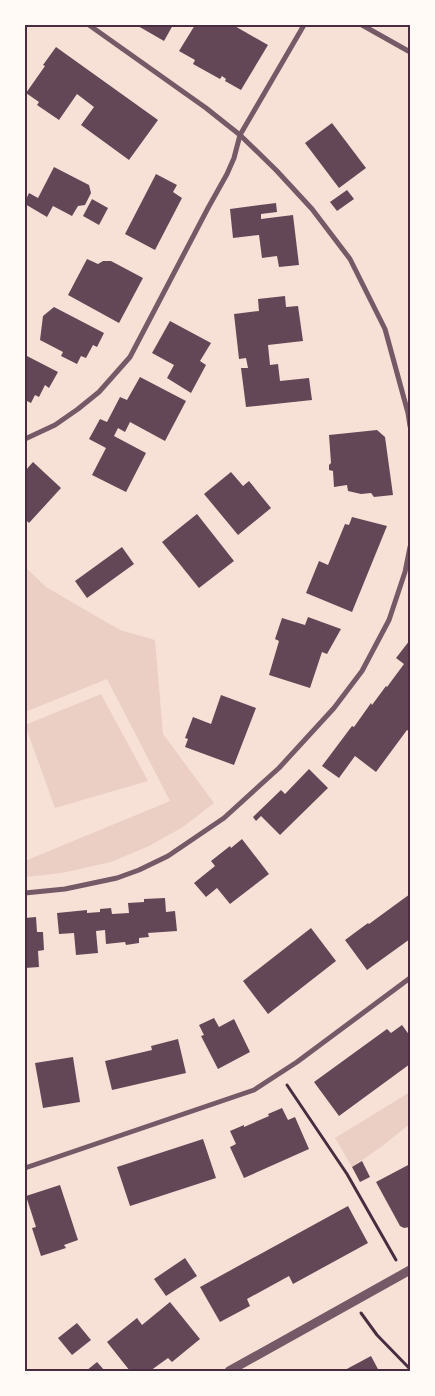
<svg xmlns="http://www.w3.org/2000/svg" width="435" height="1396" viewBox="0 0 435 1396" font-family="'Work Sans',sans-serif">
<rect width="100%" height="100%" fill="#f7e1d7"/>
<g fill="#ebcfc5">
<polygon points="25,567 46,587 120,630 155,640 163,734 214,803 183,827 149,846 111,862 62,873 25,877 25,861 170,801 107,679 25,712"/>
<polygon points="101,694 148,781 55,808 25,725"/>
<polygon points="410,1092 410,1124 381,1147 352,1167 335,1138"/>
</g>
<g fill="#644757">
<polygon points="139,25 173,25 164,41 138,26"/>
<polygon points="195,25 233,25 268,45 241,90 225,81 226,79 222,76 220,79 193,64 195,60 179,51"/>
<polygon points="56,47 158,120 129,160 81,125 94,107 77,94 59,120 37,105 39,102 26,93 45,66 43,65"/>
<polygon points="332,123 366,168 339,188 305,143"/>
<polygon points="54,167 89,185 91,193 85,205 78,206 72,216 53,206 47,217 25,204 25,202 29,193 38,198"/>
<polygon points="156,174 177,185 173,192 182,198 155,250 125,234"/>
<polygon points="347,190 354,199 337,211 330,202"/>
<polygon points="92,199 108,208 99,225 83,216"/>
<polygon points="276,203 277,212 261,214 261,219 293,215 299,265 279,267 277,256 262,258 259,235 233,238 230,209"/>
<polygon points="87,259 98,264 103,261 111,261 143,278 119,323 68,295"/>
<polygon points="285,296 286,307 298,306 303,341 268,345 270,365 278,364 280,381 309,378 312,400 246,407 241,368 248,368 246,358 239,359 234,314 259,311 258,299"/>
<polygon points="54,307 104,333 97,347 93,345 86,358 81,356 77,364 61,356 63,352 40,340 43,316"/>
<polygon points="170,321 211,343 200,361 206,365 191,393 167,378 174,365 152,353"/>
<polygon points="25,355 58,372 49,388 45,385 39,397 35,395 31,403 25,400"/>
<polygon points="140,377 186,401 165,441 130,422 125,432 118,428 114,436 146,453 126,492 92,475 106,448 89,439 100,419 107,422 120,397 127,400"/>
<polygon points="377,430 385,437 393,495 374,497 371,493 361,494 348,491 347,485 334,487 333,471 329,470 329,465 331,463 329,435"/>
<polygon points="33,462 61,488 29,523 25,519 25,471"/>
<polygon points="231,472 243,486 249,481 271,508 238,535 204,494"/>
<polygon points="197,514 234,561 199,588 162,542"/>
<polygon points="352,517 387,526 352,612 306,593 319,561 328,565 345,524 349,525"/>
<polygon points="122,547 134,564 87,598 75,581"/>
<polygon points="308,617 341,629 327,654 322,652 310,688 269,675 279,641 275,639 282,618 305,625"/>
<polygon points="410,640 410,732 407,730 376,772 355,756 339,778 322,766 352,726 354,727 371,703 372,705 386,686 387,687 404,664 396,658"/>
<polygon points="221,695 256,708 234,765 185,747 188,739 185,738 193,717 211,724"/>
<polygon points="309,769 328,788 280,835 261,816 256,821 253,817 281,790 285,794"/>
<polygon points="242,839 269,874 230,904 217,888 206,897 194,883 215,866 211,861 230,846 231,848"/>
<polygon points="410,894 410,939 367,970 345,940 368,923 369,924"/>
<polygon points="165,898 166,912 175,911 177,931 148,933 149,937 139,938 139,943 126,945 125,942 106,944 105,930 96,931 98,953 76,955 74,933 59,934 57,913 87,910 87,913 100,912 100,909 111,908 112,914 129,913 128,903 144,902 144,899"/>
<polygon points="36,917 37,932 43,932 44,950 38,951 39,967 25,968 25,918"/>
<polygon points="311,928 336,961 268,1014 243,981"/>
<polygon points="214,1018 219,1027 234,1019 250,1052 218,1069 201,1036 204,1035 199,1025"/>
<polygon points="402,1025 410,1036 410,1064 339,1116 314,1082 387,1029 391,1033"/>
<polygon points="178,1039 186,1073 112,1090 105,1061 152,1050 151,1046"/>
<polygon points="73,1057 80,1102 43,1108 35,1063"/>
<polygon points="282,1108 288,1120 295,1117 309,1149 244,1178 230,1147 236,1144 230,1131 244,1125 244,1127 269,1116 268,1114"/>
<polygon points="203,1139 216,1178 130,1206 117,1167"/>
<polygon points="362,1161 370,1177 360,1182 352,1167"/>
<polygon points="410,1164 410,1227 404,1228 400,1226 376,1182"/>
<polygon points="60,1185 78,1240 64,1245 66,1248 41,1256 32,1228 36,1227 26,1196"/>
<polygon points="348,1206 368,1243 293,1284 289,1276 247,1299 250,1306 220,1322 200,1287"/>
<polygon points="185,1258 197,1276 166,1296 154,1279"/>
<polygon points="170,1302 200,1339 172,1362 168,1358 150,1371 130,1371 107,1342 137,1318 142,1325"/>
<polygon points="77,1323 91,1340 72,1355 58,1338"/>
<polygon points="371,1356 379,1371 343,1371"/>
<polygon points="97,1362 105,1371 86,1371"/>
</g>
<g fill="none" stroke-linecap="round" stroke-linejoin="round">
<g stroke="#4a2c40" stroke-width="3">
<polyline points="287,1085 347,1174 396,1260"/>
<polyline points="361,1313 377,1335 410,1369"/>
</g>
<g stroke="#755966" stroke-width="5">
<polyline points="89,25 206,108 240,135 276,170 312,209 350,259 385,329 408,413 410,426"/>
<polyline points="362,25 410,52"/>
<polyline points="25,439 55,425 78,409 99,392 130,357 208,208 227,174 234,158 240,135 304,25"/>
<polyline points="25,893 65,889 117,878 139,870 168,856 224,818 279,768 334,708 362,671 389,620 405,572 410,547"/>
<polyline points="25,1168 254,1090 297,1062 410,978"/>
</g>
<polyline stroke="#755966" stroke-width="9" points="229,1371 410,1270"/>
</g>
<rect width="435" height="1396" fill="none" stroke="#fffaf5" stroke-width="52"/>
<rect x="26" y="26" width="383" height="1344" fill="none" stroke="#4a2c40" stroke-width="2"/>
</svg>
